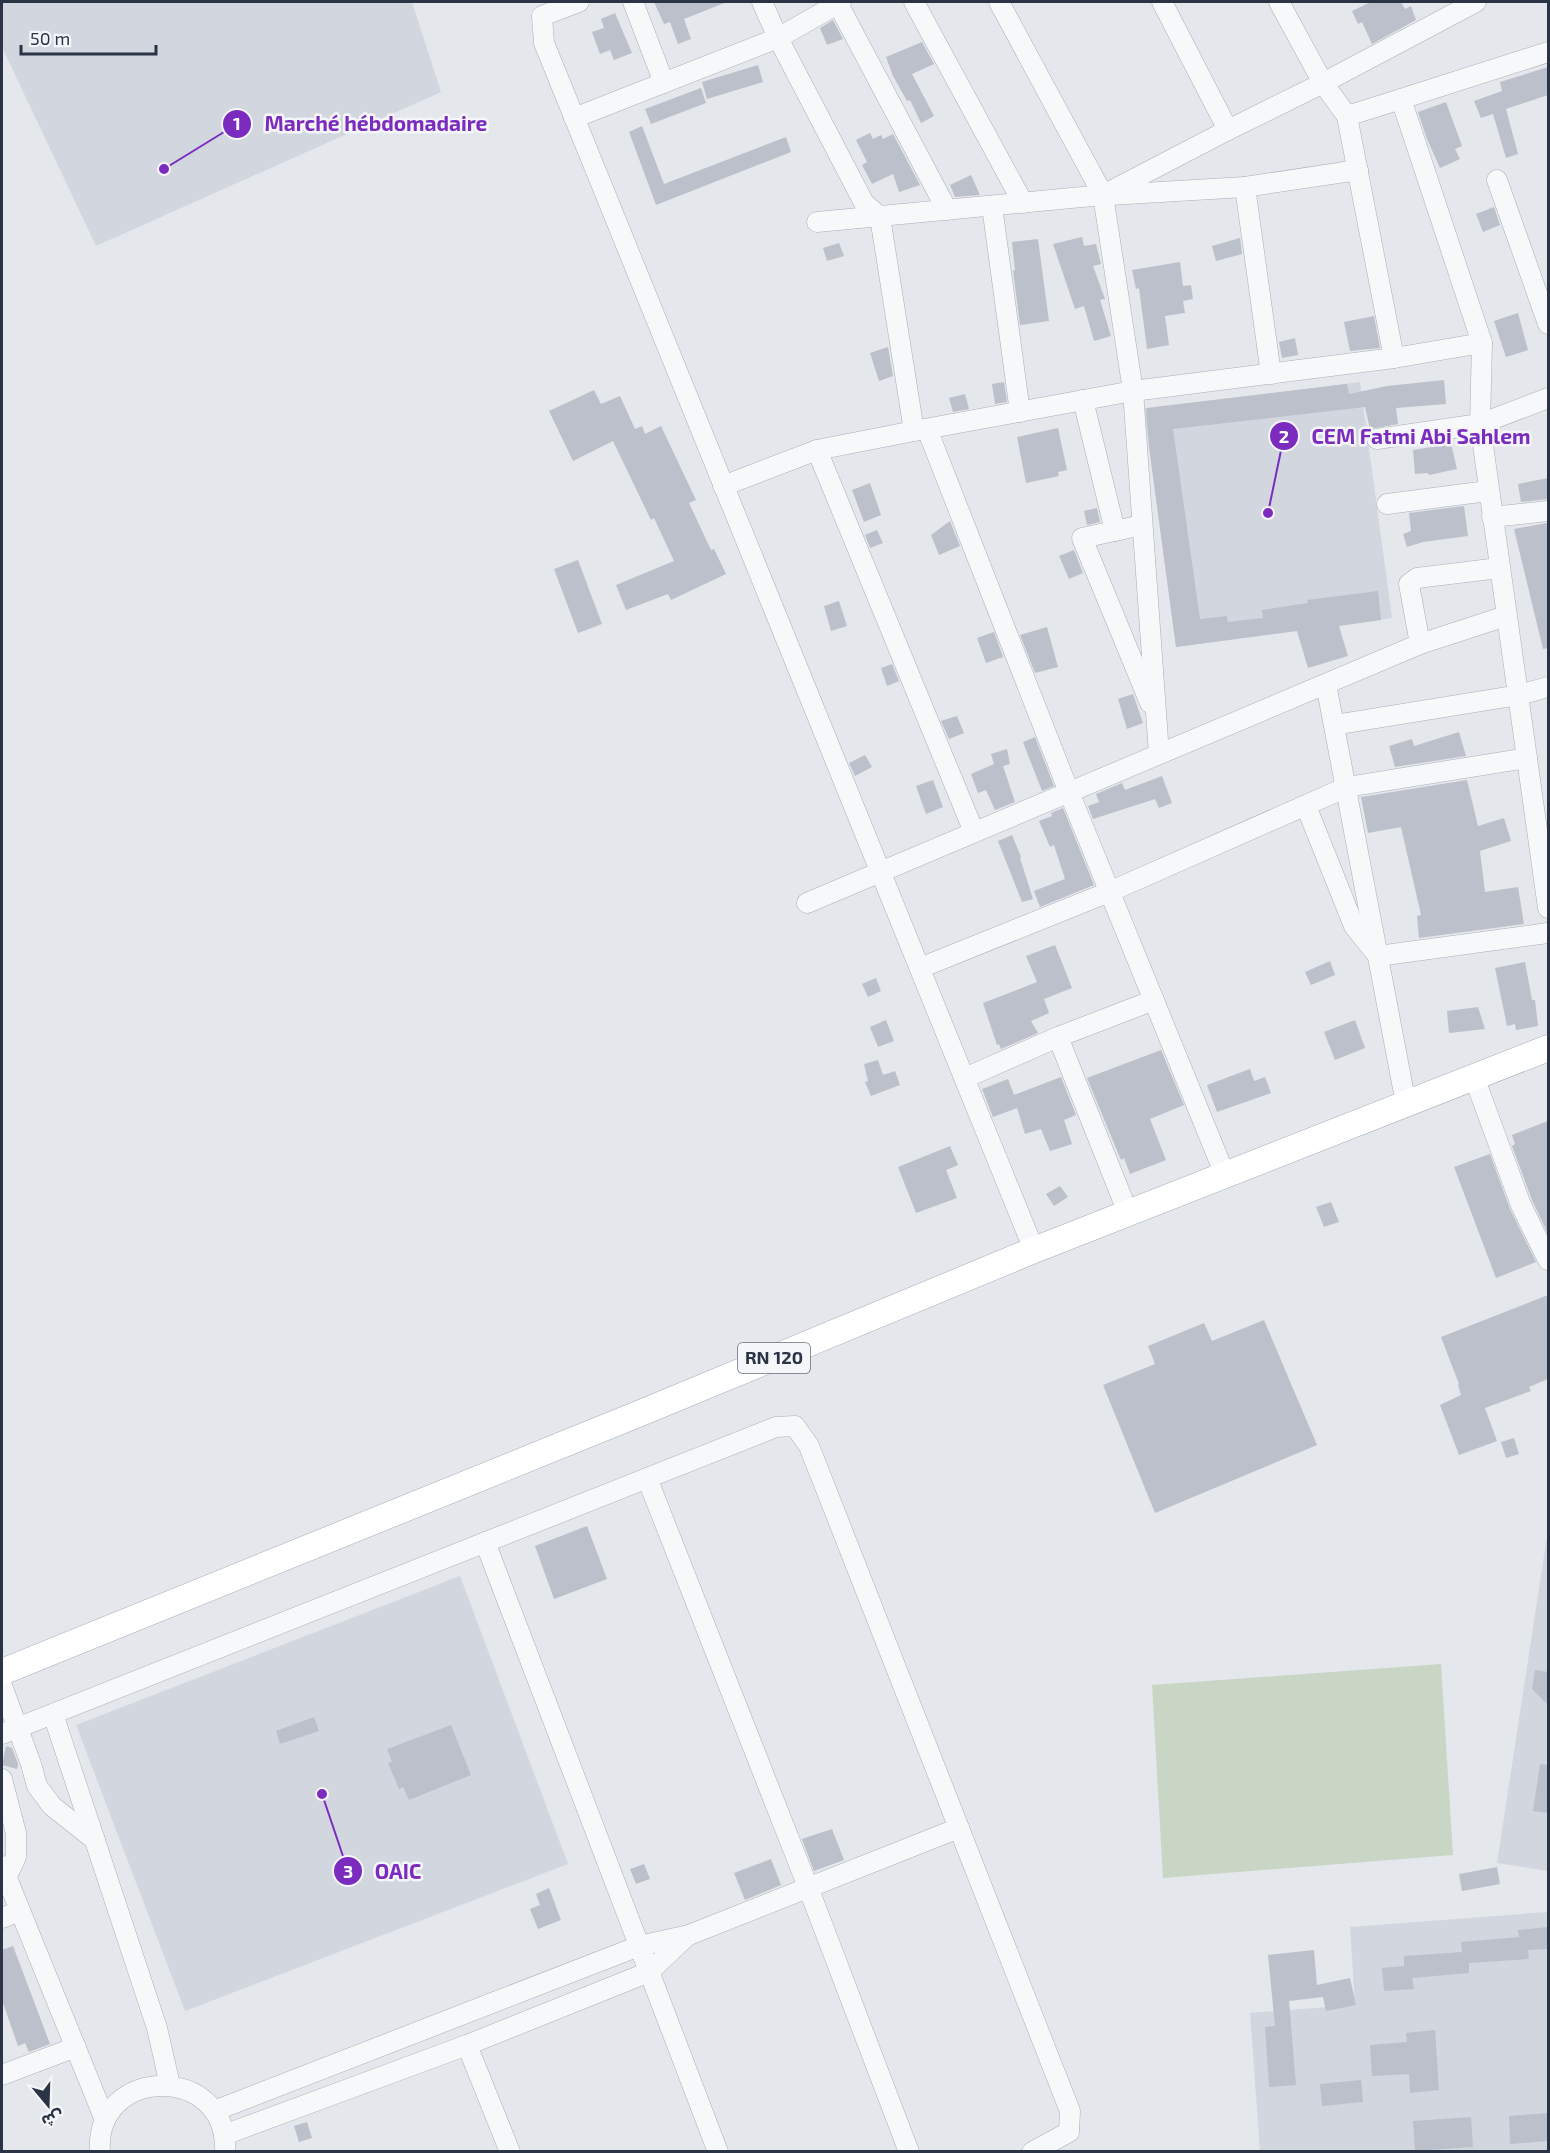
<svg xmlns="http://www.w3.org/2000/svg" width="1550" height="2153" viewBox="0 0 1550 2153" font-family="'Exo 2','Noto Sans Arabic',sans-serif">
<rect width="100%" height="100%" fill="#e4e7ec"/>
<g fill="#d2d6de">
<polygon points="2,2 412,2 441,92 96,246 2,47"/>
<polygon points="1360,382 1392,618 1176,647 1144,409"/>
<polygon points="1548,1530 1548,1871 1497,1863"/>
<polygon points="460,1576 568,1864 185,2011 76,1725"/>
<polygon points="1548,1912 1548,2151 1260,2151 1250,2013 1355,2005 1350,1927"/>
</g>
<polygon fill="#c9d6c5" points="1441,1664 1453,1855 1163,1878 1152,1685"/>
<g fill="#bbc0ca">
<polygon points="654,2 727,2 684,19 691,39 678,44 670,22 664,24"/>
<polygon points="1371,2 1401,2 1405,9 1411,6 1416,20 1372,44 1362,22 1358,24 1352,11"/>
<polygon points="615,13 632,53 614,60 610,50 600,54 592,32 604,28 601,19"/>
<polygon points="833,20 843,39 827,45 820,28"/>
<polygon points="922,42 934,64 912,74 934,116 921,123 910,100 907,101 893,76 886,57"/>
<polygon points="758,65 763,82 707,99 702,82"/>
<polygon points="1548,67 1548,95 1506,109 1518,154 1506,158 1493,114 1481,118 1474,101 1502,91 1500,82"/>
<polygon points="701,88 706,103 651,124 645,109"/>
<polygon points="1446,102 1462,146 1455,149 1460,159 1440,168 1427,139 1418,112"/>
<polygon points="642,126 664,184 786,137 791,152 656,205 629,132"/>
<polygon points="870,133 873,139 881,135 883,139 893,134 920,185 899,192 893,174 872,184 862,165 867,162 856,140"/>
<polygon points="971,175 980,195 955,197 950,185"/>
<polygon points="1494,207 1500,225 1483,232 1476,214"/>
<polygon points="1082,237 1084,246 1096,244 1101,264 1093,266 1105,299 1100,300 1111,336 1094,341 1084,306 1075,309 1053,244"/>
<polygon points="1240,238 1242,254 1216,261 1212,246"/>
<polygon points="1038,239 1049,321 1020,325 1013,271 1015,270 1012,242"/>
<polygon points="839,243 844,256 827,261 823,248"/>
<polygon points="1180,262 1183,286 1191,285 1193,299 1183,301 1185,313 1165,316 1169,345 1147,349 1139,288 1136,289 1132,270"/>
<polygon points="1518,313 1528,350 1506,357 1494,321"/>
<polygon points="1374,316 1380,348 1350,351 1344,322"/>
<polygon points="1295,338 1298,355 1282,358 1279,342"/>
<polygon points="888,347 893,376 879,381 870,353"/>
<polygon points="1444,380 1446,404 1396,408 1398,424 1370,429 1365,407 1173,429 1200,619 1227,616 1228,622 1263,618 1262,610 1308,603 1307,600 1378,591 1381,620 1339,626 1348,656 1308,668 1297,631 1176,647 1149,447 1146,408 1347,384 1349,394 1387,386"/>
<polygon points="1004,382 1007,402 995,404 992,384"/>
<polygon points="594,390 601,404 620,396 635,429 642,426 645,434 661,426 696,500 689,503 711,550 714,549 726,574 671,600 668,594 626,610 616,585 674,561 654,518 651,520 613,441 573,461 549,411"/>
<polygon points="965,394 969,409 953,412 949,398"/>
<polygon points="1058,428 1067,470 1058,472 1059,476 1026,483 1017,437"/>
<polygon points="1451,444 1457,469 1429,475 1428,473 1415,474 1413,450"/>
<polygon points="1548,478 1548,499 1521,502 1518,484"/>
<polygon points="870,483 881,515 864,522 852,490"/>
<polygon points="1464,506 1468,536 1423,542 1407,547 1403,534 1411,531 1409,513"/>
<polygon points="1097,508 1100,522 1087,525 1084,511"/>
<polygon points="950,521 960,546 939,555 931,535"/>
<polygon points="1547,523 1548,648 1543,649 1514,529"/>
<polygon points="877,530 883,543 870,548 865,535"/>
<polygon points="1074,550 1083,573 1069,579 1059,556"/>
<polygon points="578,560 602,624 578,633 554,569"/>
<polygon points="839,601 847,626 831,631 824,606"/>
<polygon points="1047,627 1058,667 1035,673 1020,635"/>
<polygon points="994,632 1003,657 986,663 977,638"/>
<polygon points="892,664 899,681 887,686 881,668"/>
<polygon points="1133,694 1143,723 1127,729 1118,699"/>
<polygon points="957,716 964,733 949,739 941,721"/>
<polygon points="1459,732 1466,756 1395,767 1389,746 1412,739 1414,746"/>
<polygon points="1035,737 1054,786 1042,791 1023,742"/>
<polygon points="1007,749 1010,764 1003,766 1015,802 995,810 986,790 978,793 971,774 994,764 991,754"/>
<polygon points="865,755 872,767 855,776 849,763"/>
<polygon points="1162,776 1172,803 1159,808 1155,799 1093,819 1088,806 1099,802 1096,794 1122,783 1125,790"/>
<polygon points="933,780 943,807 926,814 916,786"/>
<polygon points="1467,780 1478,826 1504,818 1511,841 1480,851 1485,892 1518,887 1524,924 1419,938 1417,916 1421,915 1401,827 1368,833 1361,797"/>
<polygon points="1063,808 1094,885 1040,907 1034,891 1065,879 1054,845 1050,847 1039,821 1052,816 1051,813"/>
<polygon points="1012,835 1021,857 1020,858 1033,899 1022,902 998,841"/>
<polygon points="1055,945 1072,988 1044,999 1049,1013 1031,1021 1038,1033 1001,1049 999,1044 997,1045 983,1003 1037,982 1026,956"/>
<polygon points="1330,961 1335,975 1311,985 1305,972"/>
<polygon points="1525,962 1532,1000 1535,1000 1538,1026 1516,1030 1515,1024 1507,1026 1495,968"/>
<polygon points="876,978 881,991 868,997 862,984"/>
<polygon points="1478,1007 1485,1029 1449,1033 1447,1011"/>
<polygon points="886,1020 894,1041 878,1047 870,1027"/>
<polygon points="1355,1020 1365,1048 1335,1060 1324,1032"/>
<polygon points="1161,1050 1184,1105 1150,1119 1166,1160 1130,1174 1124,1158 1121,1160 1087,1078"/>
<polygon points="878,1060 883,1075 895,1071 900,1085 871,1096 865,1082 868,1081 864,1064"/>
<polygon points="1250,1069 1254,1081 1265,1077 1271,1093 1217,1112 1207,1085"/>
<polygon points="1061,1077 1076,1115 1064,1120 1072,1144 1050,1151 1041,1129 1025,1134 1017,1108 993,1117 982,1089 1008,1079 1014,1095"/>
<polygon points="1548,1121 1548,1234 1532,1200 1512,1146 1515,1144 1512,1135"/>
<polygon points="950,1146 958,1165 946,1170 957,1198 916,1213 898,1167"/>
<polygon points="1490,1154 1510,1209 1536,1262 1496,1278 1454,1167"/>
<polygon points="1060,1186 1068,1197 1054,1206 1046,1194"/>
<polygon points="1331,1202 1339,1222 1324,1227 1316,1207"/>
<polygon points="1548,1295 1548,1379 1529,1387 1531,1391 1485,1408 1497,1441 1459,1455 1440,1405 1461,1395 1458,1385 1459,1384 1441,1337"/>
<polygon points="1264,1320 1317,1445 1155,1513 1103,1385 1155,1364 1148,1346 1204,1323 1212,1341"/>
<polygon points="1514,1438 1519,1454 1506,1458 1501,1442"/>
<polygon points="587,1526 607,1579 554,1599 535,1546"/>
<polygon points="1535,1670 1548,1672 1548,1705 1532,1689"/>
<polygon points="314,1717 319,1731 280,1744 276,1731"/>
<polygon points="451,1725 471,1775 409,1800 403,1787 399,1789 388,1763 392,1762 387,1749"/>
<polygon points="6,1746 12,1748 18,1764 17,1769 2,1765"/>
<polygon points="1540,1764 1548,1765 1548,1813 1533,1811"/>
<polygon points="832,1829 844,1860 814,1871 802,1839"/>
<polygon points="771,1859 781,1885 745,1900 734,1873"/>
<polygon points="644,1864 650,1879 636,1884 630,1869"/>
<polygon points="1497,1867 1500,1884 1462,1891 1459,1874"/>
<polygon points="549,1888 561,1920 538,1929 530,1909 540,1905 536,1894"/>
<polygon points="1548,1927 1548,1949 1528,1950 1529,1959 1469,1963 1469,1973 1412,1978 1414,1989 1384,1991 1382,1968 1404,1966 1404,1956 1462,1952 1461,1942 1519,1937 1518,1930"/>
<polygon points="13,1946 50,2044 29,2052 25,2043 18,2046 2,2000 2,1950"/>
<polygon points="1314,1950 1317,1985 1350,1978 1356,2005 1326,2011 1323,1997 1289,2001 1296,2085 1269,2087 1265,2027 1275,2026 1268,1955"/>
<polygon points="1435,2030 1439,2090 1410,2093 1409,2074 1372,2076 1370,2045 1407,2042 1406,2033"/>
<polygon points="1361,2080 1363,2102 1322,2106 1320,2084"/>
<polygon points="1548,2113 1548,2141 1510,2144 1509,2116"/>
<polygon points="1471,2117 1473,2147 1415,2151 1413,2121"/>
<polygon points="307,2122 312,2138 299,2142 294,2126"/>
</g>
<g fill="none" stroke-linecap="round" stroke-linejoin="round">
<defs>
<g id="minor">
<polyline points="579,2 542,16 544,43 1034,1250"/>
<polyline points="633,2 664,83"/>
<polyline points="762,2 778,38 864,203 880,217 914,431"/>
<polyline points="837,2 947,210"/>
<polyline points="914,2 1023,203"/>
<polyline points="999,2 1103,195 1133,391 1159,754"/>
<polyline points="1162,2 1228,130"/>
<polyline points="1279,2 1323,83 1347,116"/>
<polyline points="1548,52 1401,99 1482,343 1480,424 1548,908"/>
<polyline points="574,118 778,38 841,2"/>
<polyline points="1497,180 1548,324"/>
<polyline points="1245,187 1271,374"/>
<polyline points="1110,195 1245,187 1358,170"/>
<polyline points="992,206 1020,412"/>
<polyline points="817,222 1103,195 1228,130 1323,83 1476,2"/>
<polyline points="1394,358 1347,116 1401,99"/>
<polyline points="1083,400 1115,531"/>
<polyline points="927,429 1069,792 1225,1175"/>
<polyline points="1377,439 1480,424 1548,398"/>
<polyline points="817,450 974,832"/>
<polyline points="723,486 817,450 914,431 1133,391 1394,358 1482,343"/>
<polyline points="1387,504 1488,491"/>
<polyline points="1492,517 1548,511"/>
<polyline points="1142,525 1082,538 1150,703"/>
<polyline points="1420,644 1409,584 1417,578 1499,568"/>
<polyline points="1326,684 1406,1104"/>
<polyline points="1334,725 1519,695 1548,687"/>
<polyline points="1306,806 1354,926 1378,956 1548,933"/>
<polyline points="807,903 1420,644 1506,616"/>
<polyline points="920,968 1109,892 1347,787 1527,758"/>
<polyline points="1058,1037 1128,1213"/>
<polyline points="1474,1077 1521,1205 1548,1260"/>
<polyline points="965,1078 1058,1037 1154,1000"/>
<polyline points="647,1478 808,1887 909,2152"/>
<polyline points="485,1542 718,2152"/>
<polyline points="2,1686 31,1764 37,1786 52,1806 95,1840"/>
<polyline points="53,1714 157,2028 170,2085"/>
<polyline points="2,1734 776,1427 795,1426 809,1446 1070,2111 1069,2132 1032,2152"/>
<polyline points="2,1779 16,1833 16,1857 6,1878"/>
<polyline points="2,1866 105,2120"/>
<polyline points="2,1918 20,1911"/>
<polyline points="467,2045 510,2152"/>
<polyline points="2,2075 76,2047"/>
<polyline points="214,2111 639,1946 689,1935 959,1828"/>
<polyline points="224,2135 467,2045 649,1972 687,1936"/>
<path d="M100,2152C94,2065 229,2063 225,2152"/>
</g>
<polyline id="major" points="2,1672 648,1410 1034,1250 1548,1048"/>
</defs>
<use href="#minor" stroke="#a9aeb7" stroke-width="21"/>
<use href="#major" stroke="#a3abb8" stroke-width="27"/>
<use href="#minor" stroke="#f7f8fa" stroke-width="20"/>
<use href="#major" stroke="#fff" stroke-width="26"/>
</g>
<g text-anchor="middle" stroke-width="5" stroke-linejoin="round" paint-order="stroke">
<rect fill="#f4f6f9" stroke="#676e7b" stroke-width="1.5" x="738" y="1343" width="72" height="30" rx="4.5"/>
<g font-size="18" font-weight="bold" fill="#2b3445">
<text x="774" y="1364">RN 120</text>
</g>
</g>
<path fill="none" stroke="#7b2cbf" stroke-width="2" d="M164 169L237 124M1268 513L1284 436M322 1794L348 1871"/>
<g fill="#7b2cbf" stroke="#f4f6f9" stroke-width="2">
<circle cx="164" cy="169" r="6"/>
<circle cx="1268" cy="513" r="6"/>
<circle cx="322" cy="1794" r="6"/>
<circle cx="237" cy="124" r="15"/>
<circle cx="1284" cy="436" r="15"/>
<circle cx="348" cy="1871" r="15"/>
</g>
<g font-size="18" text-anchor="middle" font-weight="bold" fill="#fff">
<text x="237" y="130">1</text>
<text x="1284" y="443">2</text>
<text x="348" y="1878">3</text>
</g>
<g font-size="21" text-anchor="middle" font-weight="bold" fill="#7b2cbf" stroke="#f4f6f9" stroke-width="5" stroke-linejoin="round" paint-order="stroke">
<text x="376" y="131">Marché hébdomadaire</text>
<text x="1421" y="444">CEM Fatmi Abi Sahlem</text>
<text x="398" y="1879">OAIC</text>
</g>
<rect width="1550" height="2153" fill="none" stroke="#2b3445" stroke-width="6"/>
<g transform="translate(48 2105) rotate(161)" stroke="#f4f6f9" stroke-width="4.5" paint-order="stroke">
<path d="M0-4.5L10 22L0 15L-10 22Z" fill="#2b3445"/>
<text y="-9" font-size="16" font-weight="bold" text-anchor="middle" fill="#2b3445">ش</text>
</g>
<path d="M21 45v9h135v-9" fill="none" stroke="#2b3445" stroke-width="3"/>
<text x="30" y="45" font-size="18" fill="#2b3445" stroke="#f4f6f9" stroke-width="4.5" paint-order="stroke">50 m</text>
</svg>
